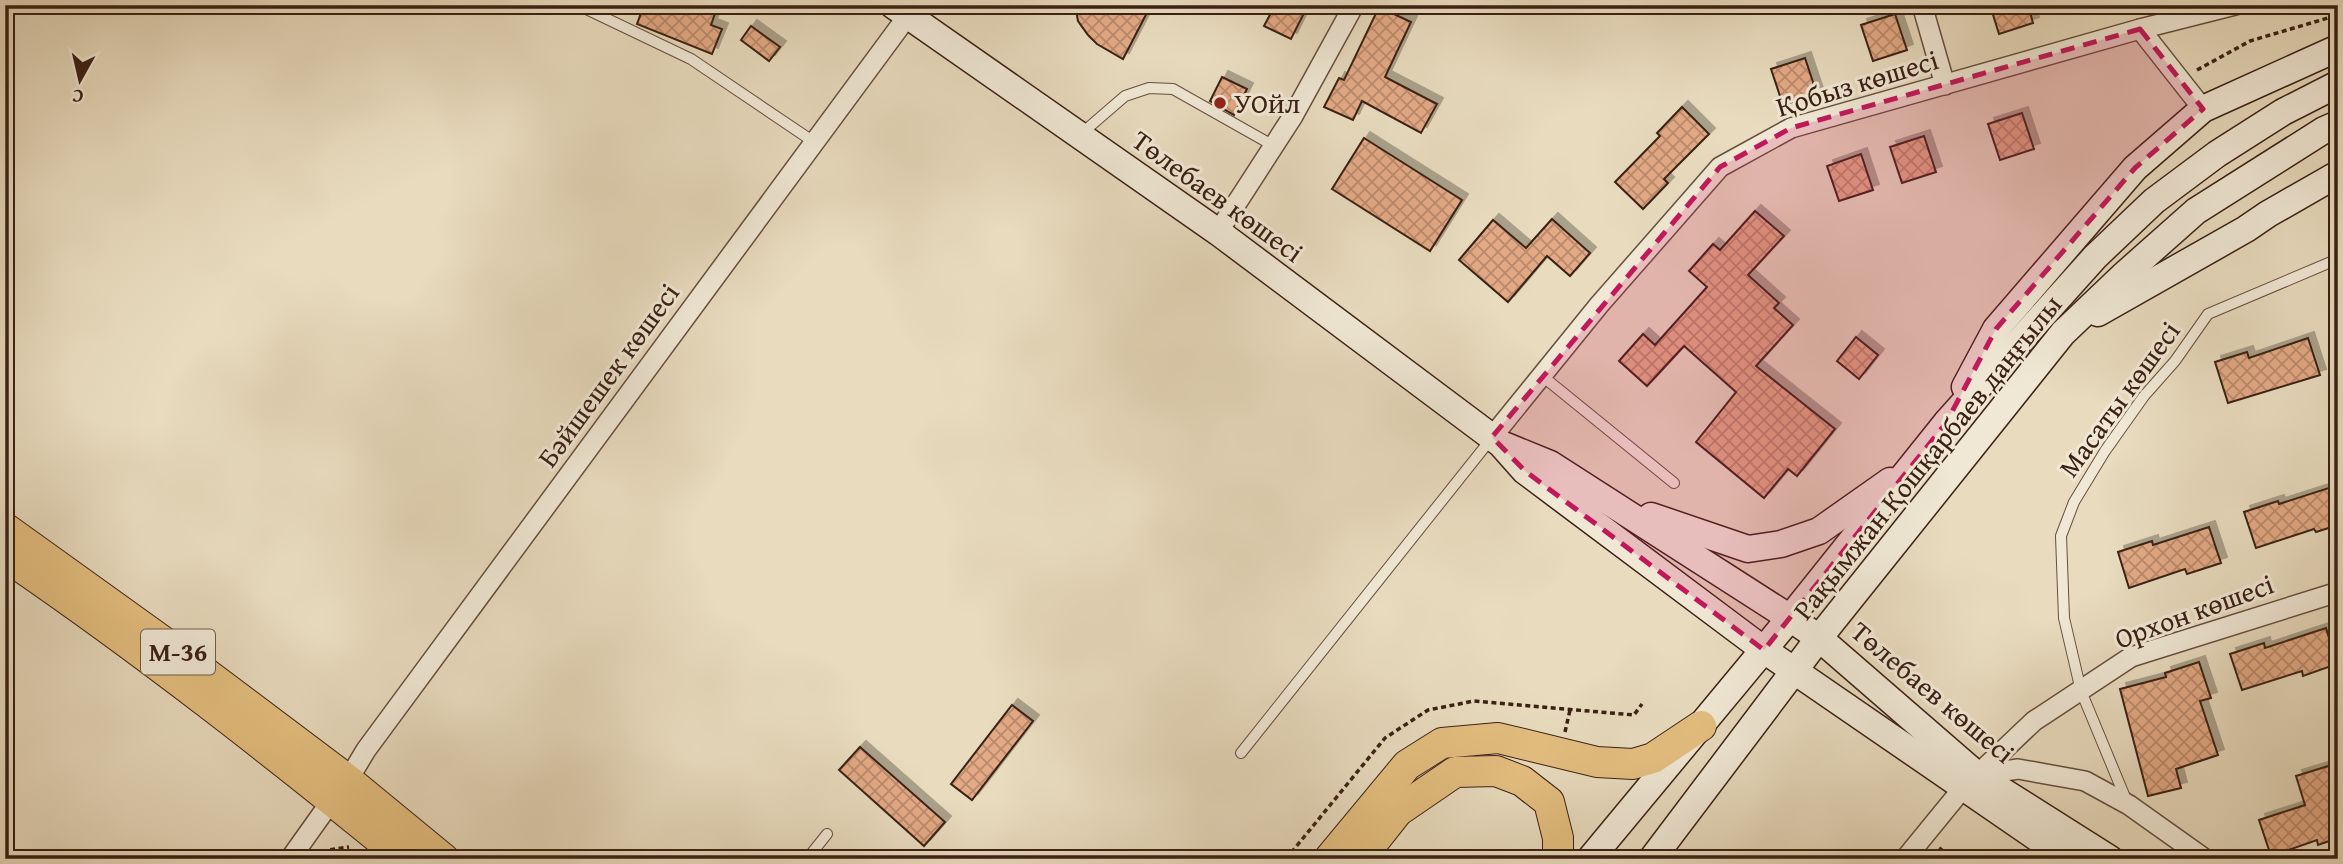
<svg xmlns="http://www.w3.org/2000/svg" width="2343" height="864" viewBox="0 0 2343 864" font-family="'Gentium Book Plus',serif">
<defs>
<pattern id="building-cross-hatch" width="8" height="8" patternUnits="userSpaceOnUse" patternTransform="scale(1.75)"><rect width="8" height="8" fill="#e3aa85"/><path d="M0 0l8 8M0 8l8-8" fill="none" stroke="#b98a6c"/></pattern>
<filter id="shadow"><feDropShadow dx="6" dy="-6" stdDeviation="0" flood-color="#0004"/></filter>
</defs>
<rect width="100%" height="100%" fill="#e8dbbe"/>
<filter id="stains"><feTurbulence type="fractalNoise" baseFrequency=".00286" numOctaves="4"/><feColorMatrix values="0 0 0 0 .2 0 0 0 0 .09 0 0 0 0 .02 0 0 0 .5 -.17"/></filter>
<radialGradient id="worn" r=".72"><stop offset=".6" stop-color="#630" stop-opacity="0"/><stop offset="1" stop-color="#630" stop-opacity=".3"/></radialGradient>
<g fill="url(#building-cross-hatch)" stroke="#3a2014" stroke-width="2" filter="url(#shadow)">
<polygon points="644,5 718,5 711,25 722,29 712,54 637,24"/>
<polygon points="1075,5 1151,5 1123,59 1097,44 1088,35 1078,21"/>
<polygon points="1275,5 1308,5 1291,39 1264,26"/>
<polygon points="1990,5 2028,5 2033,23 1999,34"/>
<polygon points="1379,7 1411,22 1385,77 1437,104 1421,133 1362,101 1353,120 1324,107 1339,78 1344,80"/>
<polygon points="1895,14 1907,50 1873,61 1861,25"/>
<polygon points="751,26 780,47 769,61 741,40"/>
<polygon points="1805,58 1817,94 1783,105 1771,69"/>
<polygon points="1222,77 1247,89 1234,115 1210,101"/>
<polygon points="1682,107 1709,134 1664,179 1668,183 1643,209 1615,182 1660,136 1657,133"/>
<polygon points="2022,113 2034,149 2000,160 1988,124"/>
<polygon points="1924,136 1936,172 1902,183 1890,147"/>
<polygon points="1364,138 1462,200 1430,251 1332,189"/>
<polygon points="1861,154 1873,190 1839,201 1827,166"/>
<polygon points="1755,211 1784,236 1748,275 1779,303 1774,308 1793,325 1756,366 1835,429 1797,476 1788,469 1764,498 1696,442 1736,392 1684,346 1647,386 1619,361 1643,334 1655,345 1707,287 1689,271 1713,244 1720,250"/>
<polygon points="1552,219 1590,253 1570,276 1547,256 1508,302 1459,260 1493,220 1526,248"/>
<polygon points="1856,337 1878,355 1859,379 1837,361"/>
<polygon points="2308,338 2320,375 2228,403 2215,362 2247,352 2249,358"/>
<polygon points="2338,485 2338,525 2316,532 2314,529 2256,548 2244,512 2278,501 2279,504"/>
<polygon points="2209,527 2221,563 2187,574 2185,569 2129,588 2118,552 2152,541 2153,545"/>
<polygon points="2326,628 2337,664 2303,676 2302,671 2242,690 2230,654 2264,643 2265,648"/>
<polygon points="2199,662 2211,698 2200,701 2218,755 2176,769 2181,788 2148,796 2120,689 2166,677 2165,673"/>
<polygon points="1012,705 1033,721 972,800 951,784"/>
<polygon points="860,747 945,822 924,846 839,770"/>
<polygon points="2338,763 2338,838 2318,845 2317,840 2271,856 2259,820 2305,805 2296,776"/>
</g>
<g fill="none" stroke-linecap="round" stroke-linejoin="round">
<defs>
<g id="lane">
<polyline points="578,5 691,59 814,142"/>
<polyline points="1081,134 1125,96 1149,88 1173,89 1274,146"/>
<polyline points="1541,375 1674,483"/>
<polyline points="1241,753 1491,439"/>
<polyline points="2127,802 2081,691 2064,618 2061,536 2074,502 2105,451 2144,396 2175,361 2208,314 2338,259"/>
<polyline points="807,859 827,834"/>
</g>
<g id="street">
<polyline points="1922,5 1945,85"/>
<polyline points="2140,29 2203,109"/>
<polyline points="1218,232 1293,116 1354,5"/>
<polyline points="1492,437 1599,305 1720,167 1791,128 2140,29 2235,5"/>
<polyline points="1977,775 2034,721 2131,657 2338,592"/>
<polyline points="1977,775 2018,769 2085,781 2129,805 2205,859"/>
<polyline points="348,780 366,750 915,6"/>
<polyline points="290,859 332,800"/>
<polyline points="1905,859 1963,788"/>
</g>
<g id="secondary">
<polyline points="893,5 1218,232 1501,444 1525,471 1764,650 2068,859"/>
<polyline points="2098,313 2246,229 2268,214 2338,174"/>
<polyline points="1965,387 1996,329 2135,168 2203,109 2338,48"/>
<polyline points="1506,446 1550,464 1790,618 1819,638 1977,775 2110,859"/>
<polyline points="1651,516 1748,549 1781,544 1819,531 1890,481"/>
<polyline points="1590,859 1790,618 1946,423 2095,257 2154,201 2217,154 2283,112 2338,84"/>
<polyline points="1652,859 1819,638 2063,333 2125,274 2196,211 2324,130 2338,124"/>
</g>
<g id="primary">
<polyline points="5,528 179,653 348,780 444,859"/>
<path d="M5,556C143,650 275,754 404,859"/>
<polyline points="1329,859 1407,765 1442,743 1498,738 1597,762 1633,764 1653,758 1701,726"/>
<polyline points="1360,859 1398,811 1455,772 1496,771 1522,781 1549,802 1558,838 1558,859"/>
</g>
</defs>
<use href="#lane" stroke="#664f3e" stroke-width="12"/>
<use href="#street" stroke="#664f3e" stroke-width="22"/>
<use href="#secondary" stroke="#3a2014" stroke-width="29"/>
<use href="#primary" stroke="#3a2014" stroke-width="32"/>
<g stroke="#3a2014" stroke-width="3.5" stroke-dasharray="5 3.5" stroke-linecap="butt">
<polyline points="2197,70 2250,41 2338,15"/>
<polyline points="1565,732 1570,710"/>
<polyline points="1939,848 1954,859"/>
<polyline points="316,859 329,850 349,847"/>
<polyline points="1286,859 1385,738 1428,710 1474,701 1634,715 1642,704"/>
</g>
<use href="#lane" stroke="#f0e8d5" stroke-width="10"/>
<use href="#street" stroke="#f0e8d5" stroke-width="19"/>
<use href="#secondary" stroke="#f0e8d5" stroke-width="26"/>
<use href="#primary" stroke="#e4be7f" stroke-width="30"/>
</g>
<path fill="#c2185b" fill-opacity="0.2" stroke="#c2185b" stroke-width="5" stroke-dasharray="14 9" stroke-linejoin="round" d="M2140,29L2203,109L2135,168L1996,329L1946,423L1764,650L1525,471L1492,437L1720,167L1791,128Z"/>
<circle fill="#8f2418" stroke="#f0e8d5" stroke-width="2.5" cx="1220" cy="103" r="7"/>
<g text-anchor="middle" stroke-width="6" stroke-linejoin="round" paint-order="stroke">
<rect fill="#f0e8d5" stroke="#715c4e" stroke-width="2" x="141" y="629.5" width="74" height="45" rx="5"/>
<g font-size="26" font-weight="bold" fill="#3a2014">
<text x="178" y="661">M-36</text>
</g>
<g font-size="28" fill="#3a2014" stroke="#f0e8d5">
<text transform="translate(1857 83) rotate(-17)" y="10">Қобыз көшесі</text>
<text transform="translate(1218 196) rotate(36)" y="10">Төлебаев көшесі</text>
<text transform="translate(608 375) rotate(-54)" y="10">Бәйшешек көшесі</text>
<text transform="translate(2119 399) rotate(-54)" y="10">Масаты көшесі</text>
<text transform="translate(1927 457) rotate(-51)" y="10">Рақымжан Қошқарбаев даңғылы</text>
<text transform="translate(2194 611) rotate(-20)" y="10">Орхон көшесі</text>
<text transform="translate(1933 692) rotate(40)" y="10">Төлебаев көшесі</text>
</g>
<g font-size="28" fill="#3a2014" stroke="#f0e8d5" text-anchor="start">
<text x="1234" y="113">УОйл</text>
</g>
</g>
<rect width="2343" height="864" fill="none" stroke="#e8dbbe" stroke-width="28"/>
<rect x="7" y="7" width="2329" height="850" fill="none" stroke="#3a2014" stroke-width="3.5"/>
<rect x="14" y="14" width="2315" height="836" fill="none" stroke="#3a2014" stroke-width="2"/>
<g transform="translate(80 80) rotate(188)" stroke="#f0e8d5" stroke-width="5" paint-order="stroke">
<path d="M0-5L12 26L0 18L-12 26Z" fill="#3a2014"/>
<text y="-10" font-size="19" font-weight="bold" text-anchor="middle" fill="#3a2014">С</text>
</g>
<rect width="100%" height="100%" filter="url(#stains)"/>
<rect width="100%" height="100%" fill="url(#worn)"/>
</svg>
